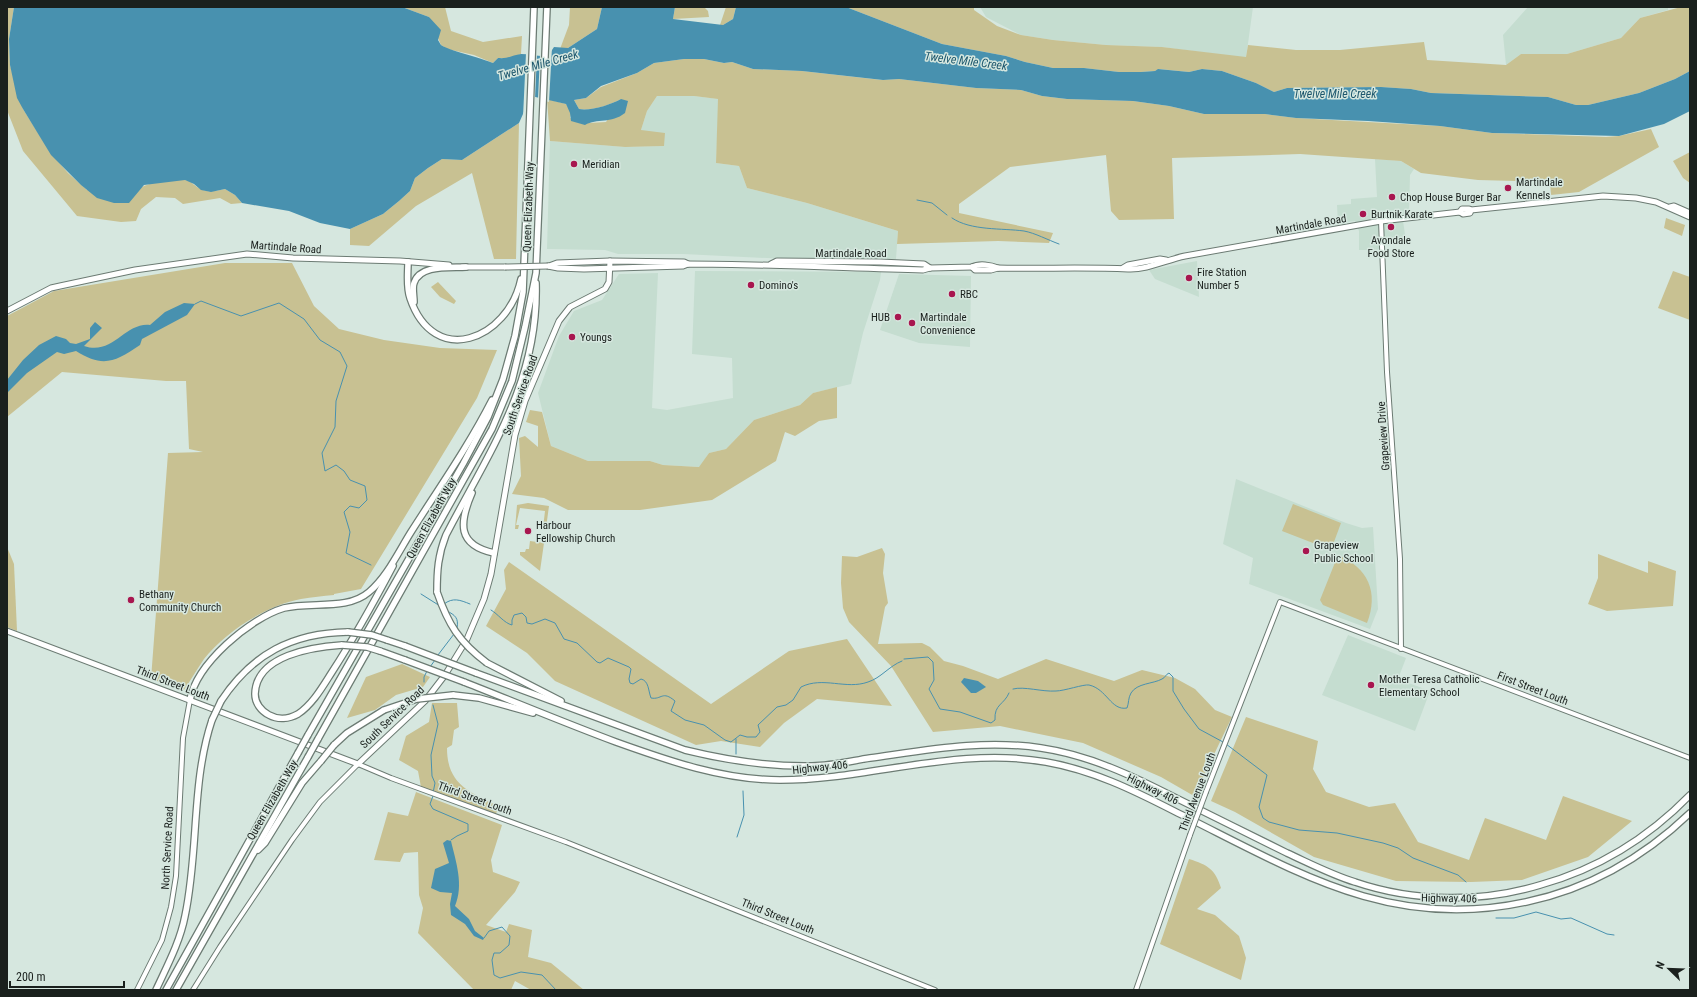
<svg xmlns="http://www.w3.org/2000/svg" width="1697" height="997" viewBox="0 0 1697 997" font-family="'Roboto Condensed',sans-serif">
<rect width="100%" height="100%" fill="#d6e7df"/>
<g fill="#c5ddd0">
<polygon points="980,7 1253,7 1246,58 1162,47 1106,45 1053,40 1021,35 986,17"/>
<polygon points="1528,7 1668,7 1668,10 1640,18 1621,38 1567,54 1521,54 1506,65 1503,35"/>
<polygon points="657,96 694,96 719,99 716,163 739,166 747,188 807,203 898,231 896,259 807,260 683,254 618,254 605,250 547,249 550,141 625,147 664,146 641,130 647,111"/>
<polygon points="1375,159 1401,161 1414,169 1410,175 1409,213 1402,214 1406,241 1386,243 1377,250 1359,250 1359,231 1355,221 1338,223 1337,205 1351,204 1351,199 1377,197"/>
<polygon points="1197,261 1199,297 1155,279 1149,270"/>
<polygon points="695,271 881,272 880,280 863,333 851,384 813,393 800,405 754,420 726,449 709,453 700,467 663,465 650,461 588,461 551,446 538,393 559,336 574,311 602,300 619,274 658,273 652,408 667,410 733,398 732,358 692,354"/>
<polygon points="899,274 971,276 970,347 919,343 880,330"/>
<polygon points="1236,479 1346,523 1362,528 1373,527 1378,609 1370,629 1249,584 1253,558 1223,544"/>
<polygon points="1348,635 1406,658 1398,679 1430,691 1415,731 1322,695"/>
</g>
<g fill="#c8c192">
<path d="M7,7H14L9,39L10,65L23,109L50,152L68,173L87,190L139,189C148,182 174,179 185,180C192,181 195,187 201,189C208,193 217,191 225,189L235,195L242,203L231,204L220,198L183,204L175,198L156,197L141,209L136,221L121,222L77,216L23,151L7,110Z"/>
<polygon points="402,7 445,7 451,31 483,42 522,36 521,54 507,59 498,58 493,63 474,55 447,49 441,45 429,17"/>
<polygon points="570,7 602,7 597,29 568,48 560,49 569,25"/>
<polygon points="675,7 704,7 708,11 709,17 673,19"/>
<polygon points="726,7 736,7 733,19 723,25 720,25"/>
<polygon points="846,7 974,7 974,10 997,26 1021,35 1053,40 1106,45 1162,47 1246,57 1248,45 1296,50 1340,50 1424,42 1427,60 1506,65 1521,54 1567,54 1621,38 1640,18 1681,7 1690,7 1690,71 1675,79 1639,93 1588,105 1576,105 1548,97 1431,93 1411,89 1381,87 1287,88 1274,92 1256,83 1222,71 1202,69 1189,72 1159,69 1155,71 1141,72 1119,72 1084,68 1053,68 1025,62 1006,56 942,44"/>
<path d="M684,59H704L724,63L732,62L753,69L802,71L882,80L899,79L976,88L1021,90L1042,96L1067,99L1133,101L1169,106L1204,114H1265L1296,118L1440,126L1492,133L1606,137L1619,136L1651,129L1659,147L1579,192L1551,195L1550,182L1478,180L1421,173L1401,161L1300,154L1172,158L1174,219L1119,220L1111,211L1106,155L1010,167L959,204V213L1053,233L1049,243L998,241L897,244L898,231L807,203L747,188L739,166L716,163L718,99L694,96H657L647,111L641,130L665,133L664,146L625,147L550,141L547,99L566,104L571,113L570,118L589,123L606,122L621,99C610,105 592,111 579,109L574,100L586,98L601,87L637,73L654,63Z"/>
<polygon points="519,123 516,259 494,259 472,173 416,206 369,246 350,245 350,229 383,214 399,201 410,191 415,178 428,168 442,159 462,160"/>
<polygon points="1690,152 1690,183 1683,178 1673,161"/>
<polygon points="1666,218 1685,225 1682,236 1664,228"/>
<path d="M225,263H292L314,306L339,329L384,340L440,348L497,350L477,398L361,589L334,594V595C323,596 312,597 301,599C267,605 225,632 204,659C197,669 191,680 184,690L151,679L168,453L203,452L189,449L186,381H166L62,372L7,417V316L54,291Z"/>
<polygon points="1673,271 1690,277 1690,320 1658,308"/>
<polygon points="438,282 456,301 454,304 440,297 431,287"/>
<polygon points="837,387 837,418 819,421 795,436 785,432 776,461 712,500 640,510 568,510 544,498 512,494 521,476 519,438 525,436 538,447 538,426 526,422 530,410 542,412 551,446 588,461 650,461 663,465 699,467 709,453 726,449 754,420 800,405 813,393"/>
<polygon points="528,503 549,506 546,528 543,528 545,511 520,508 516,525 519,525 518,529 515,529 517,505"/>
<polygon points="1293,504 1341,523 1331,550 1282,531"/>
<polygon points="530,541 544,543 540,571 520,555 520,552 525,552 526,549 529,549"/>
<polygon points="7,547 14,564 17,631 7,627"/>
<polygon points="882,548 885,554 883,573 888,603 885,607 878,644 922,643 930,647 944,661 963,666 998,679 1046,659 1114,681 1142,670 1175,678 1195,689 1215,710 1232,717 1194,796 1161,777 1083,743 1000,726 933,732 891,666 849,622 843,608 841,583 842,556 857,557"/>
<polygon points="1598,554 1648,573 1648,561 1676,571 1673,606 1607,611 1588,604 1598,578"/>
<path d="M1338,555C1368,568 1379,592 1367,623L1323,605L1320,600Z"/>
<polygon points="509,562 711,704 789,651 847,639 892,706 817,699 784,723 760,747 721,741 696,745 555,681 527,653 486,626 506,589 504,570"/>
<polygon points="402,664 430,677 423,687 396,695 375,710 347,718 366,677"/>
<path d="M432,703H457L459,727L454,730L452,745L447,748C447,784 469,792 498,806L496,814L421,787L418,771L399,760L406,736L429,722Z"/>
<polygon points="1246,717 1318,741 1313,769 1326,792 1369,807 1395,803 1418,842 1469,860 1485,818 1546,840 1563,796 1632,821 1588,857 1522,880 1471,882 1396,881 1314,857 1235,812 1211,801"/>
<polygon points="416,792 502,825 491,860 493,872 520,882 515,892 486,925 506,932 509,924 532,930 528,957 551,963 584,990 531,990 515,981 511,990 474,990 418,933 423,908 419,895 418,852 404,853 400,862 374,860 388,812 408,816"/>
<path d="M1189,859C1208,865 1215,869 1221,888L1197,909L1215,915L1239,936L1246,958L1241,980L1160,944Z"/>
</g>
<g fill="#4891af">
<path d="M14,7H402L429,17L441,30L438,40C438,40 441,45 441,45C445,49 484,59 493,63L498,58C509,59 512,55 521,54C530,54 539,57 548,56L554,47L568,48L597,29L602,7H675L673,19L723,25L733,19L736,7H846L942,44L1006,56L1025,62L1053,68H1084L1119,72H1141L1155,71L1158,69L1189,72L1202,69L1222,71L1256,83L1274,92L1287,88L1381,87L1411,89L1431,93L1548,97L1576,105H1588L1639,93L1675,79L1690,71V111L1664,124L1619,136L1492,133L1440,126L1368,121L1296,118L1265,114H1204L1169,106L1133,101L1067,99L1042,96L1021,90L976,88L899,79L883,80L802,71L753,69L732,62L724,63L704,59H684L654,63L637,73L601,86L586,98L574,100L579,109C591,111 610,105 621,99L628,101L625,113C611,124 597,118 585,125L571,121L570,113L566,104L531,96L519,123L462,160L442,159L428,168L415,178L410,191L399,201L383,214L350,229L320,223L289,211L242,203L235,195L225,189L211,192L201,190L194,184L185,180L144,185L129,203H114L97,198L81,185L51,155L23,109L17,98L10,65L9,39Z"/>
<path d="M184,303L195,304L187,315L142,339L140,345C115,362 103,368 76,351L64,354L57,352L27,373L7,393V380L23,360L39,345L56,336L66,339L70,343L76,344L90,339V328L95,322L102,328L84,346C113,356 125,322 150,325L165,312Z"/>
<polygon points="964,678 978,681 986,687 976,693 971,693 961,682"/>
<path d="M447,840L451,841C456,862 464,885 455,906L469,919L475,931L484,938L483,940L474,936L465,924L451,915L450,904L452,893L440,892L431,888L435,869L449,863L443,843Z"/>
</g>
<g fill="#d6e7df">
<polygon points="552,47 549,102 538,99 540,55 547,54"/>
<polygon points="526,53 537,54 535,99 532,98 523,117"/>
</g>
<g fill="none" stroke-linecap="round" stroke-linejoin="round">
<g stroke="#4891af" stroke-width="1">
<polyline points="917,200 932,203 947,215"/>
<path d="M952,218C971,231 1002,228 1024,231C1035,233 1048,240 1059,244"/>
<polyline points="195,304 201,301 241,316 279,303 304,319 320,340 340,352 347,366 336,401 335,427 322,453 325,471 336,465 344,471 350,480 365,486 367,500 359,508 350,506 344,512 350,532 346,553 371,565"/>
<polyline points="421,594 440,606"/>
<path d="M444,604C453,597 460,600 470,604"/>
<path d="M491,610C498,614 504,623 512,625V620L514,615L522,613L526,617L527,623L532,624L545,619L555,623L564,639L577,643L597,662L600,663L608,658L629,667L631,669L629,679L630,683L633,684L641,679C649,681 648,690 651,698C662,700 662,690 675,701L671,711L685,720L704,725L725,740L731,742L740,735L747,737H756L760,732L758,725L777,707L786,705L793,700L801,687C823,676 846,690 868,682C881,678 889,666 902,661"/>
<path d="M447,611C455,615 459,618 457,628"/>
<polyline points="438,655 454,634"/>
<path d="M904,659L928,657L933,662L934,680L929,689L940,709L960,712L991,723L995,720C994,704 1004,705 1009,693"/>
<polyline points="430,667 435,660"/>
<polyline points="424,682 424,677 427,671"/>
<path d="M1013,689C1024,686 1042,692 1056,691C1064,691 1084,684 1089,685C1107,689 1111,711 1127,708C1129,703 1128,698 1131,693C1137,683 1153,684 1162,679C1165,678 1166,674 1169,673L1173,677V691L1184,709L1199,729L1223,742"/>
<polyline points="433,705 438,724 431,755 432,776 435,783 433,793"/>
<polyline points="736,739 736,754"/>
<polyline points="1226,744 1267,775 1259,807 1263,818 1269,822 1299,830 1337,833 1383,843 1398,848 1413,858 1458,875 1466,882"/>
<polyline points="433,796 430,804 433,809 468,824 468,831 457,836 451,840"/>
<polyline points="737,837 744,815 743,791"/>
<polyline points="1496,918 1514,918 1536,912 1561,919 1571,918 1607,934 1614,935"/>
<polyline points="484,938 489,931 502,927 510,936 509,945 500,953 494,953 492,960 494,975 500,978 521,972 542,975 556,990"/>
</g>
<defs>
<g id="minor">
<polyline points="1381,221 1387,372 1400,559 1401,649"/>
<polyline points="1206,792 1280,602 1690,758"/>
<polyline points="137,990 162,940 171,907 176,876 183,738 190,700"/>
<polyline points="193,990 220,947 292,840 320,802 358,764 391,778 566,842 935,990"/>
<polyline points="1136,990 1190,835"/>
</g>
<g id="major">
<polyline points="1670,207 1674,206 1690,213"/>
<polyline points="1460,212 1462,209 1469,209 1471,210 1603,196 1636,198 1656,202 1690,217"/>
<polyline points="771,264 777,261 880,262 924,264 930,268"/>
<path d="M548,266L558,268L584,269L683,266L688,264C767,264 844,268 923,270L930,268L972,267C979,263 991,265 998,268"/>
<polyline points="549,266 557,263 610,261 684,262 688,264"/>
<polyline points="462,267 505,267"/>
<path d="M972,267L975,270H991L998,268C1041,269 1085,267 1128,269C1147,270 1166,260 1185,256L1381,221L1460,212L1463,214L1470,213L1471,210"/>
<polyline points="1123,268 1128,265 1160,259 1166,260"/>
<polyline points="7,311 51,288 60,286 135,270 247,254 293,258 400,261 449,265"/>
<polyline points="7,631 358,764 425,701 445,675 467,639 484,599 491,574 515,435 525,401 559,321 570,307 605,289 609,282 610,261"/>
</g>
<g id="highway">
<path d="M408,262C408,273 406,287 410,298C434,369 508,340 521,279"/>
<path d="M414,302C414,296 412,288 414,283C420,264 450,268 466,267"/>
<path d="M472,493C459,523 457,545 494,553"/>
<path d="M437,592C437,571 438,555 446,535C489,452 539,382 536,283"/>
<polyline points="387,640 405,646"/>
<path d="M342,645C313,647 256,655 255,694C255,703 261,711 269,715C278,720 289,719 298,714C313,704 323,686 332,672C354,638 374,602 393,566"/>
<polyline points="380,651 405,660"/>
<polyline points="487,663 561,701"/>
<path d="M476,673L685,750C726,760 769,767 812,766C831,766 851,761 870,758C927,750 983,739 1041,748C1089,755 1133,776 1176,798C1213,816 1250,835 1287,853C1309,863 1332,875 1355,882C1414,902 1481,903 1540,885C1598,869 1648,838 1690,795"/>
<path d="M464,682C515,702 565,723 616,742C669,761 723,780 780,780C870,780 956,746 1046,762C1092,770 1133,790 1174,811C1292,869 1388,932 1526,902C1588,889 1644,857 1690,813"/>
<polyline points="453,695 479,698 533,713"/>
<path d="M190,700C196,664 250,618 284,608C311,601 347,611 369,592C387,577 399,551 411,532C439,488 468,447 492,400"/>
<path d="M221,701C252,654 292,633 348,632"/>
<polyline points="308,735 463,464 488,417 503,379 515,336 523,292 534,7"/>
<polyline points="318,739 492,429 512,381 525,327 536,273 547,7"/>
<polyline points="334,745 347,733 384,710"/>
<polyline points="258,850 265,843 302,783 321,761"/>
<path d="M156,990C167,966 180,942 185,916C199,851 191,783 212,720"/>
<polyline points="166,990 298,753"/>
<polyline points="176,990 308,757"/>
</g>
</defs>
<use href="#minor" stroke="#6c7b73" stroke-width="6"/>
<use href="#major" stroke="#6c7b73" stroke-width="7"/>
<use href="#highway" stroke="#6c7b73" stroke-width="8"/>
<use href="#minor" stroke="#fff" stroke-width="4"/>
<use href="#major" stroke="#fff" stroke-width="5"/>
<use href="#highway" stroke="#fff" stroke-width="5.5"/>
<defs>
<polyline id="minor-bridge" points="1190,835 1206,792"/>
<polyline id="major-bridge" points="505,267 548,266"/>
<g id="highway-bridge">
<path d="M437,592C448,624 459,642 487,663"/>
<polyline points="348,632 372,635 387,640"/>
<polyline points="342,645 367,647 380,651"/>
<polyline points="405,646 476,673"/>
<polyline points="405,660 464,682"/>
<polyline points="384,710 417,699 453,695"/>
<polyline points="212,720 221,701"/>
<polyline points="298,753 308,735"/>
<polyline points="308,757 318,739"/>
<polyline points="321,761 334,745"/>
</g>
</defs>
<use href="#minor-bridge" stroke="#6c7b73" stroke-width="6" stroke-linecap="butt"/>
<use href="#major-bridge" stroke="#6c7b73" stroke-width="7" stroke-linecap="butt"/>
<use href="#highway-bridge" stroke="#6c7b73" stroke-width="8" stroke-linecap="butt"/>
<use href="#minor-bridge" stroke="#fff" stroke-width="4"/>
<use href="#major-bridge" stroke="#fff" stroke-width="5"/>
<use href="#highway-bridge" stroke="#fff" stroke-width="5.5"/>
</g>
<g fill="#a8164f" stroke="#d6e7df" stroke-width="1.5">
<circle cx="574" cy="164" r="4"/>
<circle cx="1508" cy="188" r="4"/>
<circle cx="1392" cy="197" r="4"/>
<circle cx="1363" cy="214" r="4"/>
<circle cx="1391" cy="227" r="4"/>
<circle cx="1189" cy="278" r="4"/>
<circle cx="751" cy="285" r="4"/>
<circle cx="952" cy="294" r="4"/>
<circle cx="898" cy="317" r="4"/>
<circle cx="912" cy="323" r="4"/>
<circle cx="572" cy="337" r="4"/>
<circle cx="528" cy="531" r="4"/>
<circle cx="1306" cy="551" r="4"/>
<circle cx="131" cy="600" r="4"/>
<circle cx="1371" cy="685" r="4"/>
</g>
<g text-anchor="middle" stroke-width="3" stroke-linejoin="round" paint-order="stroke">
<g font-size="11" fill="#1a201d" stroke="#d6e7df" text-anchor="start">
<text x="582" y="168">Meridian</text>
<text x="1516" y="186">Martindale<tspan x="1516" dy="13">Kennels</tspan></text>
<text x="1400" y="201">Chop House Burger Bar</text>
<text x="1371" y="218">Burtnik Karate</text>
<text x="1391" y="244" text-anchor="middle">Avondale<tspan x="1391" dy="13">Food Store</tspan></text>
<text x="1197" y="276">Fire Station<tspan x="1197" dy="13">Number 5</tspan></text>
<text x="759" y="289">Domino's</text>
<text x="960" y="298">RBC</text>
<text x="890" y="321" text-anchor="end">HUB</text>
<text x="920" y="321">Martindale<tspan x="920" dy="13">Convenience</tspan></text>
<text x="580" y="341">Youngs</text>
<text x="536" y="529">Harbour<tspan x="536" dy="13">Fellowship Church</tspan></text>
<text x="1314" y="549">Grapeview<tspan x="1314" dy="13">Public School</tspan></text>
<text x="139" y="598">Bethany<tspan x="139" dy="13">Community Church</tspan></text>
<text x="1379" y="683">Mother Teresa Catholic<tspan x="1379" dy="13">Elementary School</tspan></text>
</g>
<g font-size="11" fill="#1a201d" stroke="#d6e7df">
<text transform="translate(528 207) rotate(-88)" y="4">Queen Elizabeth Way</text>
<text transform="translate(1311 224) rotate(-10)" y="4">Martindale Road</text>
<text transform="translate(286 247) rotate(4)" y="4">Martindale Road</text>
<text x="851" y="257">Martindale Road</text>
<text transform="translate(520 395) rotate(-71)" y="4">South Service Road</text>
<text transform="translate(1383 436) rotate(-94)" y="4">Grapeview Drive</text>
<text transform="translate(431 518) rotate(-61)" y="4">Queen Elizabeth Way</text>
<text transform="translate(173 683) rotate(21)" y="4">Third Street Louth</text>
<text transform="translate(1533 688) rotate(21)" y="4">First Street Louth</text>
<text transform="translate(392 717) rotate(-44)" y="4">South Service Road</text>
<text transform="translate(820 767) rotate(-6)" y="4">Highway 406</text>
<text transform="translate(1153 789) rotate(26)" y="4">Highway 406</text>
<text transform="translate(1197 792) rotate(-69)" y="4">Third Avenue Louth</text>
<text transform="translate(475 798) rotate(20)" y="4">Third Street Louth</text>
<text transform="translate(272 800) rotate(-60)" y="4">Queen Elizabeth Way</text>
<text transform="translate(167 848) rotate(-87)" y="4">North Service Road</text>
<text transform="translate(1449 898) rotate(1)" y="4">Highway 406</text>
<text transform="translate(778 916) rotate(22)" y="4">Third Street Louth</text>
</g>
<g font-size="12" font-style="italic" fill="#1d576d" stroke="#d6e7df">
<text transform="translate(966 61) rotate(7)" y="4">Twelve Mile Creek</text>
<text transform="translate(538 65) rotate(-16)" y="4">Twelve Mile Creek</text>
<text x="1335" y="98">Twelve Mile Creek</text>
</g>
</g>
<rect width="1697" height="997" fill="none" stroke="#1a201d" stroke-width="16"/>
<g transform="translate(1669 969) rotate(293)" stroke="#d6e7df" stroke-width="3" paint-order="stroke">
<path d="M0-3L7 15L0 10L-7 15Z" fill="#1a201d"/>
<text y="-6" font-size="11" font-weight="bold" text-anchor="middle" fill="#1a201d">N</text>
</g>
<path d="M10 981v6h114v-6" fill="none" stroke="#1a201d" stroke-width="2"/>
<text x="16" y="981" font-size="12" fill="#1a201d" stroke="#d6e7df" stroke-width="3" paint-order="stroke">200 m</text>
</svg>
